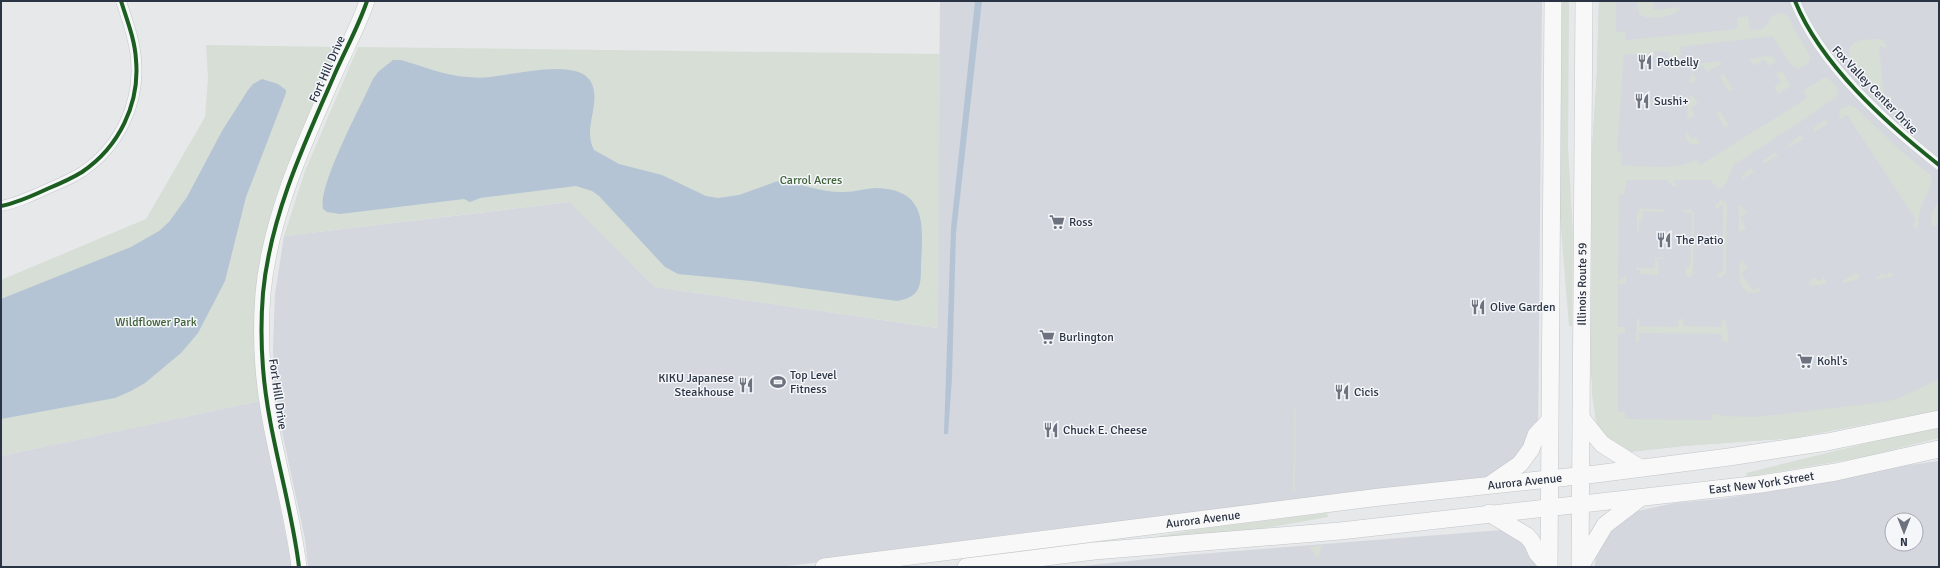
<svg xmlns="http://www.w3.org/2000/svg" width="1940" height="568" viewBox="0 0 1940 568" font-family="Signika,sans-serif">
<rect width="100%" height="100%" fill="#e6e8ea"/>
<g fill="#d4d7dd" fill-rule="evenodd">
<polygon points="940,1 1542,1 1538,436 1497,476 998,536 935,549 778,567 308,567 305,539 281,427 274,380 273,348 275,294 284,236 570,202 655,287 937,328"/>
<polygon points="1599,1 1939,1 1939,410 1793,438 1683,446 1629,452 1596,421 1591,374 1592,150 1597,71"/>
<polygon points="259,401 292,567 1,567 1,456"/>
<path d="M1939,461V567H1595L1596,551L1610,526L1634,512L1674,503L1720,499L1816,484L1909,465ZM1892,520H1916V544H1892Z"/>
<polygon points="1502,530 1511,533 1533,554 1536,567 1073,567 1186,555"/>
</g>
<g fill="#d6ded6">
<polygon points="1562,1 1569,1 1568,148 1573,233 1572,326 1569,326 1560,216"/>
<path d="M1599,1H1616V29L1618,33L1625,31L1626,33V40L1735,29L1738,27L1737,18L1748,16L1750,30C1764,29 1765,29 1771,16L1781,13L1787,15L1810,56C1810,63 1806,66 1799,69L1792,66L1772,36L1680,47L1681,54L1675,62H1669V52L1655,51L1654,56L1624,54L1617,152L1622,153L1621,165C1646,166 1673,171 1696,160L1700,165L1807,98L1803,91L1823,78L1827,77L1837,87L1838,92L1835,98L1821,108L1734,165C1729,173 1728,188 1718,189L1710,180H1673L1678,186H1673L1667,180H1627L1624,194H1619L1618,282L1626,275V284H1618V327H1625V333L1618,334V411L1625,412V419L1712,420L1713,413L1724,416L1757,417L1884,402L1897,399L1939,379V410L1793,438L1683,446L1629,452L1599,433L1596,421L1592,394V150L1597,71Z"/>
<path d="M1637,1H1653L1654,10L1680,7V9C1673,17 1647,22 1639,14Z"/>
<path d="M1877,39L1883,40L1887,48L1879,46L1884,94L1893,97L1889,102L1884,100L1849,59C1847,38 1862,40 1877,39Z"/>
<path d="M206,45L338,47C314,105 284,163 268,224C252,282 253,342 259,401L1,456V280L146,219L205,117L208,77Z"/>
<polygon points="358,47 940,54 938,328 655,287 569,202 284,236 305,171"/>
<polygon points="1769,56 1773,57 1776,62 1769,66 1764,59 1754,66 1749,59"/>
<polygon points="1721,61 1721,64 1707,72 1703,65 1692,72 1697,80 1690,84 1691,71 1696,64"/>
<polygon points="1782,71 1791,86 1778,94 1774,87 1781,82 1776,74"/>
<polygon points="1724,74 1733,89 1729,92 1720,77"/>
<polygon points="1692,95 1698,103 1691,108 1695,115 1689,119 1687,116 1689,97"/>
<path d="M1851,105L1856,108L1900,150L1931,175C1934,188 1926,194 1922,205C1919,212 1918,220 1918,227L1916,229L1912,225L1916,220L1847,115L1840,120L1839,118L1840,109Z"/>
<polygon points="1720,111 1729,125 1725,128 1716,114"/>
<polygon points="1825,120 1828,121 1828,124 1813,132 1814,127"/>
<path d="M1688,133L1692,139L1695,136L1699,142V145C1690,144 1686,143 1685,134Z"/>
<polygon points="1799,136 1803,137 1804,139 1788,148 1789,144"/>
<polygon points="1774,153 1779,155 1763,164 1763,161"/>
<polygon points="1751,168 1754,172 1741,180 1742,176"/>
<polygon points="1939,199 1939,225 1931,226 1932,213"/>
<polygon points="1720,200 1725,201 1727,205 1726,273 1721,278 1717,275 1723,270 1723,204 1716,210 1716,205"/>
<polygon points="1741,205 1747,213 1740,218 1746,228 1739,233 1739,207"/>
<polygon points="1640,209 1664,209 1664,212 1643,211 1643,221 1639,221 1639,232 1637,232 1637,213"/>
<polygon points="1682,210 1691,210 1694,212 1693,274 1690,278 1686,276 1686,267 1690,266 1692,213 1682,212"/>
<polygon points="1665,257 1665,259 1658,259 1659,273 1658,275 1640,274 1640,270 1637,270 1637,260 1638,260 1638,268 1655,268 1655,258"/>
<polygon points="1742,260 1748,268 1741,273 1753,290 1761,287 1759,292 1748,293 1740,284 1739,265"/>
<polygon points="1890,272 1893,274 1892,277 1875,279 1883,273 1885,276"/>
<polygon points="1856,273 1859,276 1858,279 1843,283 1842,281"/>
<polygon points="1815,277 1819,282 1824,277 1827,284 1810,286 1809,282"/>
<polygon points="1637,319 1640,319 1639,326 1678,327 1679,319 1683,319 1684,326 1722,327 1722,320 1725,319 1729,340 1725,342 1722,341 1722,334 1639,333 1639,342 1636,342"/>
<polygon points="1294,409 1296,409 1295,491 1293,492"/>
<polygon points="1939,428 1939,438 1864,457 1747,477 1746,473 1880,440"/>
<polygon points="1327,513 1328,517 1231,534 1160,540 1159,536 1199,529"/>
<polygon points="1323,545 1318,559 1309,547"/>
</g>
<g fill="#b4c4d5">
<polygon points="975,1 982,1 956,233 952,378 948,434 944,434 951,228"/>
<path d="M393,60H401C423,66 445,76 468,77C478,78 487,78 496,76C517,74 579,58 591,82C602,104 582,128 594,150L619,164L662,175L706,196L718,198L739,195L775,182L781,181C802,184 823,193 844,192C855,192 867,188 877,188C930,190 922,229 921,267C921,288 919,297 897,301L751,281L678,274L665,267L599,196L592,191L576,186L480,198L470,202L464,199L340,214L327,212L323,209C318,185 361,106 373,79L378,72Z"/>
<polygon points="262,79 278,84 286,90 286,93 246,197 225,281 198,333 181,353 145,383 131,391 115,398 1,419 1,299 131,247 159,231 169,222 187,197 222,131 248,90 253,84"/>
</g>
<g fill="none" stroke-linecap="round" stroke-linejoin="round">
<defs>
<g id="street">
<path d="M1795,1C1821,65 1886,123 1939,165"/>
<path d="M1,206C17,203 32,196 47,189C59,184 71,179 82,172C119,147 140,104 136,60C135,40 127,20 121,1"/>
</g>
<path id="secondary" d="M299,567C291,500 268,435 263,368C261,343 261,318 263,293C270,218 303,146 333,78C344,52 358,28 367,1"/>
<g id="primary">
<polyline points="1582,419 1602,444 1640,468"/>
<polyline points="1491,484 1520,464 1531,449 1536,435 1549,421"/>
<polyline points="1489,513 1527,536 1532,542 1537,553 1549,567"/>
<polyline points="1581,565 1605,525 1639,499"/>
<path id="s1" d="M824,567L1380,497L1596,474L1729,457L1827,442L1939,419"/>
<path id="s2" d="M966,567L1094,551L1340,531L1761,484L1836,472L1939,449"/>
<polyline points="1549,567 1553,1"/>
<path id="s3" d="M1580,567L1584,1"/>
</g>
</defs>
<use href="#street" stroke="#c4c6c8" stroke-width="11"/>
<use href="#secondary" stroke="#c4c6c8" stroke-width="16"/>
<use href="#primary" stroke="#c2c5c8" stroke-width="18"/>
<use href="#street" stroke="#f5f6f7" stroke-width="10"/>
<use href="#secondary" stroke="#f8f8f8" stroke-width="15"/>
<use href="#primary" stroke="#f8f8f8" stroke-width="17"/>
<defs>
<g id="cycleway">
<path d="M1795,1C1821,65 1886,123 1939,165"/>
<path d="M1,206C17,203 32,196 47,189C59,184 71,179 82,172C119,147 140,104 136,60C135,40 127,20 121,1"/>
<path d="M299,567C291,500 268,435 263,368C261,343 261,318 263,293C270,218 303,146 333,78C344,52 358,28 367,1"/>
</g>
</defs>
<use href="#cycleway" stroke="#f4f6f9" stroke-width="6"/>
<use href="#cycleway" stroke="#1b5e20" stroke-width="4"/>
</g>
<defs>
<symbol id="restaurant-bare" viewBox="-9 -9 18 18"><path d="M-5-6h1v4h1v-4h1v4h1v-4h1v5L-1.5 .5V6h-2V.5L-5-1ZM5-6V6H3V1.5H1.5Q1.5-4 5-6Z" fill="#6c737f" stroke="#f4f6f9" stroke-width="2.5" paint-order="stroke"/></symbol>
<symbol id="supermarket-bare" viewBox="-9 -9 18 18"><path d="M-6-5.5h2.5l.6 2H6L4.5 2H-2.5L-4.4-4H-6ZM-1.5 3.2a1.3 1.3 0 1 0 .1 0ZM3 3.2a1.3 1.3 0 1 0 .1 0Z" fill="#6c737f" stroke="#f4f6f9" stroke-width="2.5" paint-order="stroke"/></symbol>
<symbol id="stadium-bare" viewBox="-9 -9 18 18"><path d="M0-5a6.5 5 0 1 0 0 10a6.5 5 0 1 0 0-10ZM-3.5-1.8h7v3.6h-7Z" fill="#6c737f" stroke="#f4f6f9" stroke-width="2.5" paint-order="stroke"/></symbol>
</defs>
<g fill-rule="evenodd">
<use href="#restaurant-bare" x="1634" y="51" width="22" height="22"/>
<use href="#restaurant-bare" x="1631" y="90" width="22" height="22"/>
<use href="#supermarket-bare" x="1046" y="211" width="22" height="22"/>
<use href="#restaurant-bare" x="1653" y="229" width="22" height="22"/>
<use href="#restaurant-bare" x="1467" y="296" width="22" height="22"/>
<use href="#supermarket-bare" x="1036" y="326" width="22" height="22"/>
<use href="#supermarket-bare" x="1794" y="350" width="22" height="22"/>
<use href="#stadium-bare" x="767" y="371" width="22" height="22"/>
<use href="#restaurant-bare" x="735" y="374" width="22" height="22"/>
<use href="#restaurant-bare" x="1331" y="381" width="22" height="22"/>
<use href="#restaurant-bare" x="1040" y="419" width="22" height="22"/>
</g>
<g text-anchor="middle" stroke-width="3" stroke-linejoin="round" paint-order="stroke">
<g font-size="12" fill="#2b3445" stroke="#f4f6f9" text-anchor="start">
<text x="1657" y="66">Potbelly</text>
<text x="1654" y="105">Sushi+</text>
<text x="1069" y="226">Ross</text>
<text x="1676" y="244">The Patio</text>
<text x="1490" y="311">Olive Garden</text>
<text x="1059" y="341">Burlington</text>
<text x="1817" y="365">Kohl's</text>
<text x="790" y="379">Top Level<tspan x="790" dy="14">Fitness</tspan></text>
<text x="734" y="382" text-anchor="end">KIKU Japanese<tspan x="734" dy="14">Steakhouse</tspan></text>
<text x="1354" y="396">Cicis</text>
<text x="1063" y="434">Chuck E. Cheese</text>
</g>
<g font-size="12" fill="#2b3445" stroke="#f4f6f9">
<text transform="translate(327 69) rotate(-66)" y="4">Fort Hill Drive</text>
<text transform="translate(1875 90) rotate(46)" y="4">Fox Valley Center Drive</text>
<text dy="4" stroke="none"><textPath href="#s3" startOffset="283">Illinois Route 59</textPath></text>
<text transform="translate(278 394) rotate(82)" y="4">Fort Hill Drive</text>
<text dy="4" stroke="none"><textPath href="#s1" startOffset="706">Aurora Avenue</textPath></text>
<text dy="4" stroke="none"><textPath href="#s2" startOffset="800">East New York Street</textPath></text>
<text dy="4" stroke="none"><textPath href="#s1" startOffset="382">Aurora Avenue</textPath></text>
</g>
<g font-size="12" fill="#3f6138" stroke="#f4f6f9">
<text x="811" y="184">Carrol Acres</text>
<text x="156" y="326">Wildflower Park</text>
</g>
</g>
<rect width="1940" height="568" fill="none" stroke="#2b3445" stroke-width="4"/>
<g transform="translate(1904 532) rotate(180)"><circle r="19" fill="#f4f6f9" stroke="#a4a8b1"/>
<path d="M0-3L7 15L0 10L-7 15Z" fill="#6c737f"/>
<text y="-6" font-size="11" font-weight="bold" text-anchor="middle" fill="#2b3445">N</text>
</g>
</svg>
